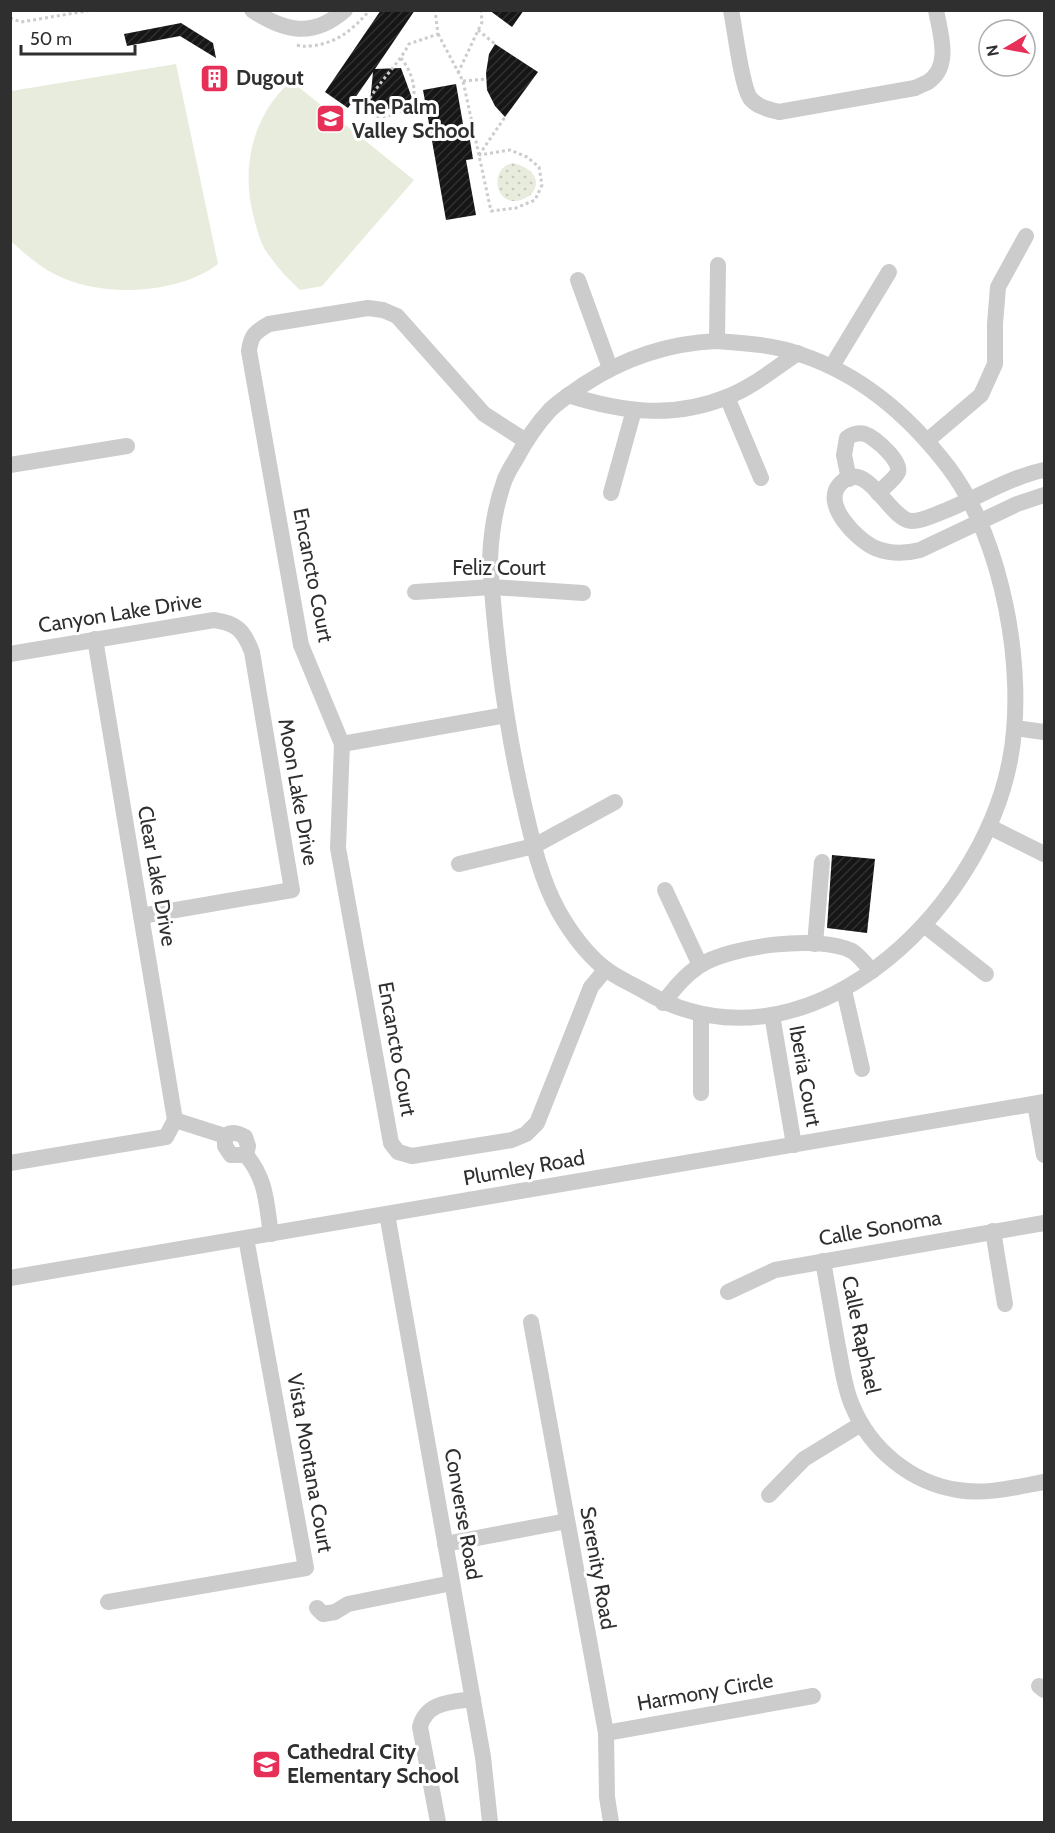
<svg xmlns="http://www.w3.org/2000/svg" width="1055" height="1833" viewBox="0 0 1055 1833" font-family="Cabin,sans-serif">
<defs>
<pattern id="park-dots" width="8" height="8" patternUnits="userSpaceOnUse" patternTransform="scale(1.5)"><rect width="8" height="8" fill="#e7ecdc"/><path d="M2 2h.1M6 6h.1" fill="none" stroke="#c6cbbd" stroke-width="1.8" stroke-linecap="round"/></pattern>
<pattern id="building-hatch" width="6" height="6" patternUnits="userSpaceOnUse" patternTransform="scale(1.5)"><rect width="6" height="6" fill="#161616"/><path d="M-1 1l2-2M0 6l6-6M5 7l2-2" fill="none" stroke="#303030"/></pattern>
</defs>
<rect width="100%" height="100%" fill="#fff"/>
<path fill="url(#park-dots)" d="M513,163C526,166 543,176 533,192C530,196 526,198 521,200C498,207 491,178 504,167C506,165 510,164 513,163Z"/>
<g fill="#e7ecdc">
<path d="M176,64L218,264C179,294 107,297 63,278C43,270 26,255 11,241V91Z"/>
<path d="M291,81L414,180L322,286L300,290C287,278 274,264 264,248C260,240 257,230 255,222C240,171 251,117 291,81Z"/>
</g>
<g fill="url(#building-hatch)">
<polygon points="381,10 415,10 375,69 401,68 412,98 402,106 369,113 373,72 348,108 325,92"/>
<polygon points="489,10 524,10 512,27"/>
<polygon points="181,23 213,43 216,58 180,36 127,46 124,34"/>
<polygon points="495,44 538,72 505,117 495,106 487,90 486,73 489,54"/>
<polygon points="456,84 466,141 470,140 473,159 466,160 476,215 446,220 423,90"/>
<polygon points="832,855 875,859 867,933 827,928"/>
</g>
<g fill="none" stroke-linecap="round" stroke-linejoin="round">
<g stroke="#ccc" stroke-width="3" stroke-dasharray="3 3" stroke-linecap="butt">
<polyline points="10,18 21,22 92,10"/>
<polyline points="478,30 495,44"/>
<polyline points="438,34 463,81 491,211 516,208 535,200 542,185 539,167 527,157 510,150 479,155"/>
<path d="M297,45C303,47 306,46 312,46C339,42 352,30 370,10"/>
<path d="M401,58C409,68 417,86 413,99C408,113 384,120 371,115C370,115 365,110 364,109C375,85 397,67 409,44L438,34L435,10"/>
<polyline points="458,73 482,22 481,10"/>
<polyline points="463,81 486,79"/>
<polyline points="479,155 505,117"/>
</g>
<g stroke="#ccc" stroke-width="16">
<path d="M252,10C285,32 313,38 345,10"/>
<path d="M731,10C735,29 741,84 750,98C757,107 768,109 779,112L915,88C919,86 924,84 928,82C952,66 940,33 936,10"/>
<polyline points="578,280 610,368"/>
<path d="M717,341C745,343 776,345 802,355C862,375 911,418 949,468C1003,540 1027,672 1010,760C981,913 803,1085 644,991C630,983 615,977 603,967C585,952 571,933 559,912C541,880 533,844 525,809C506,728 495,644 490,560C491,532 495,506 505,479C508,472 512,465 516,459C525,442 537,424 550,410C560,400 572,393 583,385C624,358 669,343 717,341Z"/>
<polyline points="717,341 718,265"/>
<polyline points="832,366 889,272"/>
<path d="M568,395C622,412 673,419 727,397C753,387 775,368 798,353"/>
<polyline points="727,397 761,478"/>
<polyline points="928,440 981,395 995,364 995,324 998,287 1026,236"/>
<path d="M526,441L484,414L397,316L383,310L368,308L269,324C255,332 251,335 249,351L301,645L342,744L338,848L391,1143L398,1152L412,1156L512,1140L526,1134L537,1123L591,987L606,969"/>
<polyline points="10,465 127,446"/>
<path d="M1044,470C1010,477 979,497 947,510C936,514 924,521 912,521C889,521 867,455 840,484C821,504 857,540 875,548C890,554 905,554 920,550L1017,504L1044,495"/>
<path d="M849,479L844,455L847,438C852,434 858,432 865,434C874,437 902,461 898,472C895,479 884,487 878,493"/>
<polyline points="611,493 634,410"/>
<polyline points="415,592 492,587 583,593"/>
<polyline points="95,639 175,1120"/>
<path d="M10,654L214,620C237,623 244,631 252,652L292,890L141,916"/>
<polyline points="1015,728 1044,732"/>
<polyline points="342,744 506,715"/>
<polyline points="990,827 1044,854"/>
<polyline points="459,864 534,846 615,802"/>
<polyline points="665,890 700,965"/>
<polyline points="924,925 986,974"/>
<polyline points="815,944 822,862"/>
<polyline points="844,990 862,1069"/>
<path d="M663,1003C674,989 684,976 699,966C730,946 818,934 852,951C859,955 866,965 872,971"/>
<polyline points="701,1014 701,1093"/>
<polyline points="772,1015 794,1145"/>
<polyline points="1035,1104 1044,1155"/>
<path d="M175,1120L225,1136C232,1131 238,1133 245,1137L248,1146L246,1155"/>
<path d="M225,1136V1146L231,1155H246C267,1180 266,1203 271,1234"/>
<polyline points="10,1163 166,1137 175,1120"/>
<polyline points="387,1214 483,1757 490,1822"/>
<polyline points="993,1231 1005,1304"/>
<path d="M823,1261C828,1290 833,1318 838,1347C842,1366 844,1387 852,1405C870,1449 911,1483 958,1490C986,1495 1016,1487 1044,1482"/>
<polyline points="10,1278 1044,1102"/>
<polyline points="728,1292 775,1270 1044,1223"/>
<polyline points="531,1322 606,1733 607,1797 611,1822"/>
<polyline points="769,1495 804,1459 861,1424"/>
<polyline points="445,1544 567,1521"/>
<polyline points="108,1602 306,1568 246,1238"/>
<polyline points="317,1608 323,1614 335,1612 348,1604 452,1583"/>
<polyline points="1039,1686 1044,1690"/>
<polyline points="606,1733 813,1696"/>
<path d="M438,1822L420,1727C426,1702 451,1702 473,1699"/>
</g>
</g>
<defs>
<symbol id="building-square" viewBox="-11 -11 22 22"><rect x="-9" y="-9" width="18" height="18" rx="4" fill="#e73058" stroke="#fff"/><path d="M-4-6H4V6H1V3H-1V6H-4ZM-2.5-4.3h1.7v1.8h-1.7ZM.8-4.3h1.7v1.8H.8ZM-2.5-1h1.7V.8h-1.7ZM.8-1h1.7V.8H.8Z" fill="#fff"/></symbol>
<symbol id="school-square" viewBox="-11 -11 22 22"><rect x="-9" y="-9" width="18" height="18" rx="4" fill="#e73058" stroke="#fff"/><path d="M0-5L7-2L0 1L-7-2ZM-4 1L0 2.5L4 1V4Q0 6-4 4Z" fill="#fff"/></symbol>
</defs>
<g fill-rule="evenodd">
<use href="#building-square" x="198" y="62" width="33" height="33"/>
<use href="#school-square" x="314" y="102" width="33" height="33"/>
<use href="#school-square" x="250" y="1748" width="33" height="33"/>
</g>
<g text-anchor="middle" stroke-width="6" stroke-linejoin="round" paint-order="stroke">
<g font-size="21" font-weight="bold" fill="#2f2f2f" stroke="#fff" text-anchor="start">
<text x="236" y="85">Dugout</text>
<text x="352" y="114">The Palm<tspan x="352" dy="24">Valley School</tspan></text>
<text x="287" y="1759">Cathedral City<tspan x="287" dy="24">Elementary School</tspan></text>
</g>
<g font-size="21" fill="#2f2f2f" stroke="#fff">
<text x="499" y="575">Feliz Court</text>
<text transform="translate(313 575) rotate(79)" y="7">Encancto Court</text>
<text transform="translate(120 613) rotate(-9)" y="7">Canyon Lake Drive</text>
<text transform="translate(298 792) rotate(80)" y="7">Moon Lake Drive</text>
<text transform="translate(157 876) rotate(80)" y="7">Clear Lake Drive</text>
<text transform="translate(397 1049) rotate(80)" y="7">Encancto Court</text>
<text transform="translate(805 1076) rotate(80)" y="7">Iberia Court</text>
<text transform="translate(524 1168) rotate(-10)" y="7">Plumley Road</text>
<text transform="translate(880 1228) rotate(-10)" y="7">Calle Sonoma</text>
<text transform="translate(861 1335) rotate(78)" y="7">Calle Raphael</text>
<text transform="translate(310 1463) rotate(80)" y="7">Vista Montana Court</text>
<text transform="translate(463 1514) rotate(80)" y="7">Converse Road</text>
<text transform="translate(598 1568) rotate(80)" y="7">Serenity Road</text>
<text transform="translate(705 1692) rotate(-10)" y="7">Harmony Circle</text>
</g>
</g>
<rect width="1055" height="1833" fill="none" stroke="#2f2f2f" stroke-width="24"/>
<g transform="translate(1007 48) rotate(260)"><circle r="28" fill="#ffffff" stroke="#acacac" stroke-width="1.5"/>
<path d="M0-4.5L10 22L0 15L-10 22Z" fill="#e73058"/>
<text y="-9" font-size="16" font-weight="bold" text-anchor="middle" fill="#2f2f2f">N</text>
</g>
<path d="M21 45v9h114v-9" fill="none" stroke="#2f2f2f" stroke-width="3"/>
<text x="30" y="45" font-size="18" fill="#2f2f2f" stroke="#ffffff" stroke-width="4.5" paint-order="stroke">50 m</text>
</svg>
